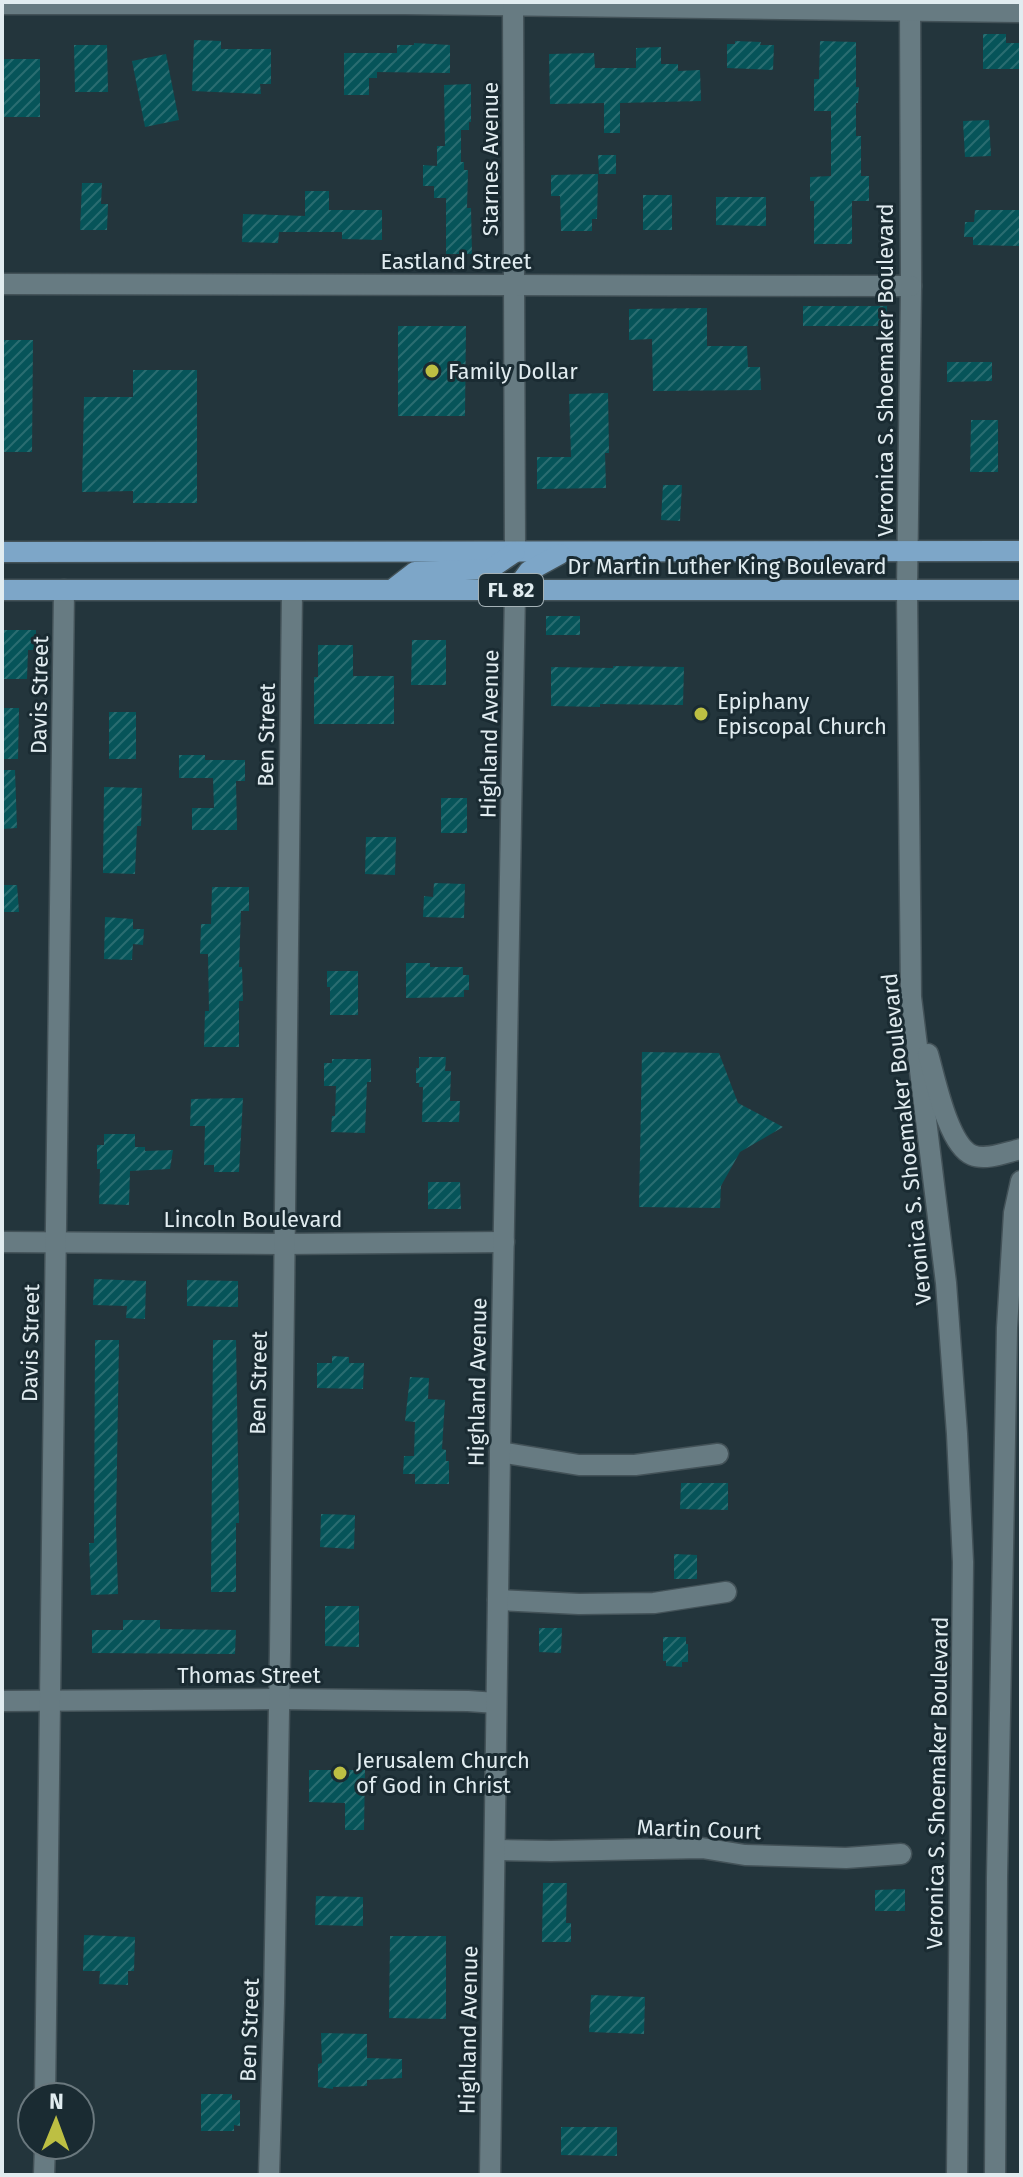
<svg xmlns="http://www.w3.org/2000/svg" width="1023" height="2177" viewBox="0 0 1023 2177" font-family="'Fira Sans',sans-serif">
<defs>
<pattern id="building-hatch" width="6" height="6" patternUnits="userSpaceOnUse" patternTransform="scale(2)"><rect width="6" height="6" fill="#065459"/><path d="M-1 1l2-2M0 6l6-6M5 7l2-2" fill="none" stroke="#2a6d71"/></pattern>
</defs>
<rect width="100%" height="100%" fill="#23353c"/>
<g fill="url(#building-hatch)">
<polygon points="983,34 1006,34 1006,43 1021,43 1021,69 983,69"/>
<polygon points="194,40 221,41 221,49 271,49 271,84 260,84 261,94 192,91"/>
<polygon points="735,41 761,42 760,45 774,45 773,70 727,68 727,44 735,44"/>
<polygon points="820,41 856,42 856,87 859,87 858,103 856,103 856,136 861,136 861,176 869,176 869,201 852,201 852,244 814,244 814,201 810,201 810,177 831,176 831,111 814,111 814,79 819,79"/>
<polygon points="414,43 450,45 450,73 377,72 377,78 369,78 369,95 344,95 344,53 397,53 397,45 414,45"/>
<polygon points="74,45 107,45 108,92 75,92"/>
<polygon points="661,47 661,64 678,64 678,71 700,70 701,101 620,103 620,133 604,133 604,103 550,104 549,54 594,53 595,68 636,68 636,48"/>
<polygon points="166,54 179,120 145,127 132,61"/>
<rect x="2" y="59" width="38" height="58"/>
<polygon points="471,84 471,122 469,122 469,130 461,130 461,162 464,162 464,170 468,170 467,208 471,208 472,254 446,254 446,198 434,198 434,186 423,186 423,165 437,166 437,146 445,146 444,85"/>
<polygon points="989,120 991,156 965,157 963,121"/>
<polygon points="598,155 616,155 616,174 599,174"/>
<polygon points="598,174 597,219 592,219 592,231 561,231 560,196 551,196 551,175"/>
<polygon points="82,183 102,183 101,204 108,204 107,230 80,230"/>
<polygon points="305,191 329,191 329,210 382,210 382,240 342,239 342,232 279,232 278,243 242,242 243,214 305,216"/>
<rect x="643" y="195" width="29" height="35"/>
<polygon points="716,197 766,197 766,226 716,225"/>
<polygon points="975,210 1021,210 1021,246 973,245 973,237 964,237 965,222 974,222"/>
<rect x="803" y="306" width="84" height="20"/>
<polygon points="707,308 707,346 747,346 748,367 760,367 761,390 653,391 652,339 629,340 629,309"/>
<polygon points="398,326 466,326 465,416 398,416"/>
<polygon points="2,340 33,340 32,452 2,452"/>
<polygon points="947,362 992,362 992,381 947,382"/>
<polygon points="133,370 197,370 197,503 133,503 133,491 82,492 84,397 133,397"/>
<polygon points="608,393 609,453 605,453 606,488 537,489 537,457 571,457 569,394"/>
<polygon points="971,420 998,420 998,472 970,472"/>
<polygon points="663,485 682,485 680,521 661,520"/>
<rect x="546" y="616" width="34" height="19"/>
<polygon points="2,630 36,630 36,650 28,650 27,679 2,679"/>
<polygon points="412,640 446,640 446,685 411,685"/>
<polygon points="318,645 353,645 353,676 394,676 394,724 314,724 314,677 318,677"/>
<polygon points="613,666 684,667 683,705 600,704 600,707 551,706 551,667 613,668"/>
<polygon points="2,708 19,708 18,759 2,759"/>
<rect x="109" y="712" width="27" height="47"/>
<polygon points="179,755 205,755 205,760 245,760 245,781 236,781 237,830 192,830 192,808 214,808 213,778 179,778"/>
<polygon points="2,770 15,770 17,828 2,829"/>
<polygon points="104,787 142,788 141,826 137,826 135,874 103,873"/>
<rect x="441" y="798" width="26" height="35"/>
<polygon points="366,837 396,837 395,875 365,874"/>
<polygon points="434,883 465,884 464,918 423,917 424,896 433,897"/>
<polygon points="2,885 17,885 19,912 2,912"/>
<polygon points="212,887 249,887 249,911 241,911 239,967 242,967 243,1001 239,1001 239,1047 204,1047 205,1011 209,1011 208,954 200,954 201,924 211,924"/>
<polygon points="105,917 133,919 133,929 144,929 143,945 133,944 132,960 104,959"/>
<polygon points="406,963 430,963 430,967 463,967 463,975 469,975 469,990 464,990 464,997 406,998"/>
<polygon points="327,971 358,971 358,1015 330,1015 330,987 327,987"/>
<polygon points="642,1052 719,1053 738,1103 783,1127 740,1152 721,1186 720,1208 639,1207"/>
<polygon points="419,1057 446,1057 445,1071 451,1071 450,1101 460,1101 459,1122 422,1122 423,1087 419,1087 419,1083 416,1083 416,1068 419,1068"/>
<polygon points="332,1059 371,1059 371,1082 367,1082 365,1133 331,1132 332,1116 335,1116 336,1086 324,1086 324,1063 332,1063"/>
<polygon points="243,1098 239,1172 214,1172 214,1165 204,1165 205,1126 190,1126 191,1099"/>
<polygon points="104,1134 135,1134 135,1147 145,1147 145,1151 173,1150 170,1169 130,1171 129,1205 99,1204 100,1169 97,1169 97,1145 104,1145"/>
<polygon points="428,1182 460,1182 461,1209 428,1209"/>
<polygon points="94,1279 146,1281 145,1319 126,1318 127,1306 93,1305"/>
<polygon points="187,1280 238,1281 238,1307 187,1306"/>
<polygon points="95,1340 119,1340 116,1525 118,1594 91,1595 89,1543 94,1543"/>
<polygon points="213,1340 236,1340 239,1523 236,1523 236,1592 211,1592"/>
<polygon points="332,1356 349,1357 349,1363 364,1363 363,1389 317,1388 317,1363 332,1363"/>
<polygon points="410,1377 429,1378 428,1399 445,1400 442,1449 446,1450 446,1461 449,1461 449,1484 415,1484 415,1474 403,1474 404,1456 414,1456 415,1422 405,1421"/>
<polygon points="681,1483 728,1483 728,1510 680,1509"/>
<polygon points="321,1514 355,1515 354,1549 320,1547"/>
<polygon points="674,1554 697,1555 697,1579 674,1579"/>
<polygon points="325,1606 359,1606 359,1647 325,1646"/>
<polygon points="123,1620 160,1620 160,1629 236,1630 235,1654 92,1653 92,1630 123,1630"/>
<polygon points="539,1628 562,1628 561,1653 539,1652"/>
<polygon points="663,1637 686,1637 686,1644 688,1644 688,1662 682,1662 682,1667 666,1666 666,1661 663,1661"/>
<polygon points="309,1770 365,1770 364,1830 345,1830 345,1803 309,1802"/>
<polygon points="543,1883 567,1883 566,1923 571,1923 571,1942 542,1942"/>
<polygon points="905,1889 905,1911 875,1911 875,1890"/>
<polygon points="316,1896 363,1897 363,1926 315,1925"/>
<polygon points="84,1935 135,1937 134,1971 128,1971 128,1985 99,1984 100,1971 83,1971"/>
<polygon points="390,1936 446,1936 446,2019 389,2018"/>
<polygon points="591,1995 645,1997 644,2034 589,2032"/>
<polygon points="321,2033 367,2034 367,2058 402,2059 402,2078 367,2080 367,2086 333,2087 333,2089 318,2087 318,2064 322,2063"/>
<polygon points="201,2094 232,2094 232,2100 240,2100 240,2126 234,2125 234,2131 201,2131"/>
<polygon points="561,2127 617,2127 617,2156 561,2155"/>
</g>
<g fill="none" stroke-linecap="round" stroke-linejoin="round">
<defs>
<g id="minor">
<polyline points="910,2 911,286 907,590 911,997 946,1283 957,1434 963,1562 957,2175"/>
<polyline points="2,4 404,4 1021,12"/>
<polyline points="513,5 515,552"/>
<polyline points="2,284 911,286"/>
<path d="M928,1054C935,1078 948,1145 972,1155C986,1161 1007,1152 1021,1149"/>
<polyline points="2,1242 283,1244 504,1242"/>
<polyline points="500,1452 579,1465 635,1465 718,1454"/>
<polyline points="498,1600 579,1604 654,1603 726,1592"/>
<polyline points="2,1701 278,1699 468,1701 496,1703"/>
<polyline points="495,1850 551,1851 702,1848 745,1855 846,1858 901,1854"/>
<polyline points="45,2097 64,590"/>
<polyline points="44,2175 45,2145"/>
<polyline points="269,2175 274,2003 280,1652 292,591"/>
<polyline points="490,2175 500,1452 515,590"/>
<polyline points="995,2175 997,1878 1007,1328 1014,1213 1021,1181"/>
</g>
<g id="major">
<polyline points="2,552 1021,551"/>
<polyline points="393,589 415,572 490,569 515,552"/>
<polyline points="2,590 1021,590"/>
<polyline points="515,590 529,571 560,554"/>
</g>
</defs>
<use href="#minor" stroke="#435258" stroke-width="23"/>
<use href="#major" stroke="#435258" stroke-width="23"/>
<use href="#minor" stroke="#677b82" stroke-width="20"/>
<use href="#major" stroke="#7da6c8" stroke-width="20"/>
</g>
<g fill="#bdbf43" stroke="#1a2b32" stroke-width="3">
<circle cx="432" cy="371" r="8"/>
<circle cx="701" cy="714" r="8"/>
<circle cx="340" cy="1773" r="8"/>
</g>
<g text-anchor="middle" stroke-width="6" stroke-linejoin="round" paint-order="stroke">
<rect fill="#1a2b32" stroke="#a5b2b7" stroke-width="2" x="479" y="574" width="64" height="32" rx="6"/>
<g font-size="20" font-weight="bold" fill="#e1ecf0">
<text x="511" y="597">FL 82</text>
</g>
<g font-size="22" fill="#e1ecf0" stroke="#1a2b32">
<text transform="translate(490 159) rotate(-90)" y="8">Starnes Avenue</text>
<text x="456" y="269">Eastland Street</text>
<text transform="translate(885 370) rotate(-90)" y="8">Veronica S. Shoemaker Boulevard</text>
<text x="727" y="574">Dr Martin Luther King Boulevard</text>
<text transform="translate(39 695) rotate(-89)" y="8">Davis Street</text>
<text transform="translate(489 734) rotate(-89)" y="8">Highland Avenue</text>
<text transform="translate(266 735) rotate(-89)" y="8">Ben Street</text>
<text transform="translate(906 1139) rotate(-96)" y="8">Veronica S. Shoemaker Boulevard</text>
<text x="253" y="1227">Lincoln Boulevard</text>
<text transform="translate(30 1343) rotate(-89)" y="8">Davis Street</text>
<text transform="translate(477 1382) rotate(-89)" y="8">Highland Avenue</text>
<text transform="translate(258 1383) rotate(-89)" y="8">Ben Street</text>
<text x="249" y="1683">Thomas Street</text>
<text transform="translate(937 1783) rotate(-89)" y="8">Veronica S. Shoemaker Boulevard</text>
<text transform="translate(699 1829) rotate(2)" y="8">Martin Court</text>
<text transform="translate(249 2030) rotate(-88)" y="8">Ben Street</text>
<text transform="translate(468 2030) rotate(-89)" y="8">Highland Avenue</text>
</g>
<g font-size="22" fill="#e1ecf0" stroke="#1a2b32" text-anchor="start">
<text x="448" y="379">Family Dollar</text>
<text x="717" y="709">Epiphany<tspan x="717" dy="25">Episcopal Church</tspan></text>
<text x="356" y="1768">Jerusalem Church<tspan x="356" dy="25">of God in Christ</tspan></text>
</g>
</g>
<rect width="1023" height="2177" fill="none" stroke="#e1ecf0" stroke-width="8"/>
<g transform="translate(56 2121) rotate(1)"><circle r="38" fill="#1a2b32" stroke="#6a787e" stroke-width="2"/>
<path d="M0-6L14 30L0 20L-14 30Z" fill="#bdbf43"/>
<text y="-12" font-size="22" font-weight="bold" text-anchor="middle" fill="#e1ecf0">N</text>
</g>
</svg>
